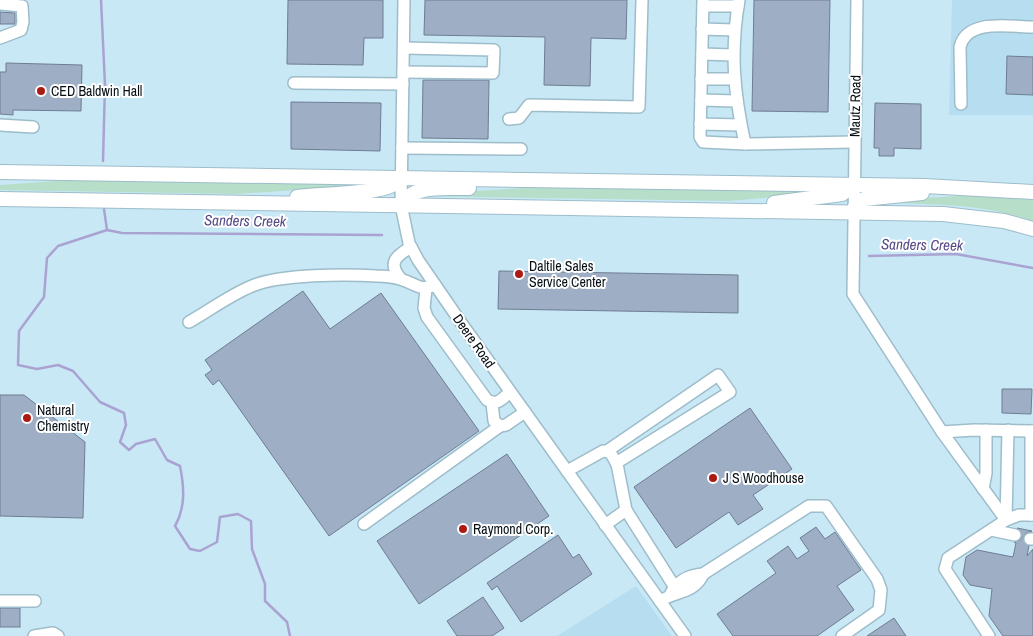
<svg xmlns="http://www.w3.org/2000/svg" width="1033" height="636" viewBox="0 0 1033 636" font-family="'Archivo Narrow',sans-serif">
<rect width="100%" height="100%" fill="#c8e8f6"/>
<g fill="#b6def0">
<polygon points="952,0 1033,0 1033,115 949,115"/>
<polygon points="636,586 672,636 557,636"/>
</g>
<g fill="#b6dec8">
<polygon points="86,179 379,183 379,185 235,194 0,190 0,185"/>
<polygon points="562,186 833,190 833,192 728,201 422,196 422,194"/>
<path d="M992,194L1033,199V221C981,203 928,204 873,203V201Z"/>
</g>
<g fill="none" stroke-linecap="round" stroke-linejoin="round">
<g stroke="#aaa3d2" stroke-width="2.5">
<polyline points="101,0 105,85 103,161"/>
<path d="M104,209L107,230L58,246L47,258L44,297L19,331L18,365L37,369L58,365L73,371L100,402L124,413L126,425L120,442L129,450L136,444L155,439L167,460L180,466C184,486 186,507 175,526L190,549L200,551L217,542L220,517L238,514L251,521L252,549L265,584V601L287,622L290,636"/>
<polyline points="107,230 122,233 382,235"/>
<polyline points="869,256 956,254 1033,268"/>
</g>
</g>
<g fill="#9eaec5" stroke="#6e7d93">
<polygon points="288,0 383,0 383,38 364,38 363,65 287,64"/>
<polygon points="425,0 627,0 626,39 591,38 590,86 544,85 545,37 424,35"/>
<polygon points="754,0 830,0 828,112 752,111"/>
<polygon points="0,12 15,13 15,24 0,24"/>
<polygon points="1007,56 1033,57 1033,95 1006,94"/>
<polygon points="6,63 82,65 81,111 13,110 13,115 0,114 0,72 6,72"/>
<polygon points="423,80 489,80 488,139 422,138"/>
<polygon points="291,102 381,103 380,151 291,149"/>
<polygon points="875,103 921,104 921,149 894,148 894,156 879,156 879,148 874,148"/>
<polygon points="499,271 738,275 738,313 498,309"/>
<polygon points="303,291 330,329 381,293 479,431 329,536 219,380 213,385 205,375 212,370 205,360"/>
<polygon points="1002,389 1032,389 1031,414 1002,413"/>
<polygon points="0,395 24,395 85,442 83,518 0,516"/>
<polygon points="750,408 792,469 753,495 763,509 738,525 729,512 676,548 634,487"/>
<polygon points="507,454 549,516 419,604 377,541"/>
<polygon points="816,527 825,539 835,532 861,570 837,586 854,610 817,636 733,636 717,614 776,573 767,561 788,546 797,559 809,551 800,538"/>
<polygon points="1017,528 1032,531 1026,533 1023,539 1029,546 1027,556 1033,549 1033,636 1003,636 989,616 992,589 970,585 963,575 966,557 977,550 1013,557 1016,543 1014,542 1020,540 1022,536"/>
<polygon points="558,535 573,558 579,554 592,574 521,622 497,586 492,590 487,583"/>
<polygon points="483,597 504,628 492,636 457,636 447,621"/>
<rect x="0" y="608" width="20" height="19"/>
<polygon points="894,618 906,636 867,636"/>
</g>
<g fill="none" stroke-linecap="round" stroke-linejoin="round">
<defs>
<g id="minor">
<polyline points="404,0 401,205 409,243 418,260 462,324 685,636"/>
<polyline points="703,0 700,137 703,142 745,144"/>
<path d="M739,0C730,52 734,93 745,144L854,142"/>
<polyline points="857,0 853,294 942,432 1006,520 948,558 945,569 989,636"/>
<polyline points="0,4 22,6 23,22 21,30 0,38"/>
<polyline points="703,6 738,6"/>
<polyline points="702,29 734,30"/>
<polyline points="702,54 733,55"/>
<polyline points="403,72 493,73 494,50 404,48"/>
<polyline points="701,79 733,79"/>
<polyline points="294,83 403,84"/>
<polyline points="701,100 736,101"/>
<path d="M961,104L960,47C967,18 1010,27 1033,27"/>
<polyline points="509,119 519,118 529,105 639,107 642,0"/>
<polyline points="700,124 740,125"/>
<polyline points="0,125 33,127"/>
<polyline points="402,148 521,149"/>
<path d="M401,279C387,263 396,256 411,247"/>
<path d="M426,289L424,308L427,317L487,400C497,406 502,399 510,392"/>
<path d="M189,322C210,310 230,295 252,286C280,274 347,274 377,276C385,276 393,277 400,279C415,283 420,292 435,285"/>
<polyline points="492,403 494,421 500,426 506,425 525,412"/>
<polyline points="1008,430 1006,520 1019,515 1033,515"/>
<polyline points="942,432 974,430 1033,431"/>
<polyline points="607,451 718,375 730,392 616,463"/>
<polyline points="567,471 603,451 610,452 617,464 626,510 674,586"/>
<polyline points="983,489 986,473 986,430"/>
<polyline points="1031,515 1031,431"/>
<polyline points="364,524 500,426"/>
<polyline points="605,525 626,510"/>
<polyline points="991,530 1015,535"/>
<polyline points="1030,539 1033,539"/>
<polyline points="703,574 809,506 826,506 877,579 881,590 879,610 842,636"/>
<polyline points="0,601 35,601"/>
<path d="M660,601C676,591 695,593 703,574C688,575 676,582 670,595"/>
<polyline points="34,636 53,633 58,636"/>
</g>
<g id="major">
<polyline points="0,172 925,186 1033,192"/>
<path d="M297,197C320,193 388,196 401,179"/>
<polyline points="0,199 943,214 1004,221 1033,229"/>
<polyline points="774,203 842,194 854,185"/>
<path d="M401,205C414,183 446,189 469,188"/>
<polyline points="853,211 857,203 864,199 922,193"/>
</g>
</defs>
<use href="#minor" stroke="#9ebdca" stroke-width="14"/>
<use href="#major" stroke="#9ebdca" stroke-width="16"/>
<use href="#minor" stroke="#fff" stroke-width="11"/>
<use href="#major" stroke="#fff" stroke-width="14"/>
</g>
<g fill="#ab1a13" stroke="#fff" stroke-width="2">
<circle cx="41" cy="91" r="5"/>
<circle cx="519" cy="274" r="5"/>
<circle cx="27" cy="418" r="5"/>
<circle cx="713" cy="478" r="5"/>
<circle cx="463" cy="529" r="5"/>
</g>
<g text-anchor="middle" stroke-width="4" stroke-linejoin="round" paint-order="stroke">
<g font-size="14" fill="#050f14" stroke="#fff" text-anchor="start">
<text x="51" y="96">CED Baldwin Hall</text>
<text x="529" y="271">Daltile Sales<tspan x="529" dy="16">Service Center</tspan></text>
<text x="37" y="415">Natural<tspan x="37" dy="16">Chemistry</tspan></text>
<text x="723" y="483">J S Woodhouse</text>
<text x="473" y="534">Raymond Corp.</text>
</g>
<g font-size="14" fill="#050f14" stroke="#fff">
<text transform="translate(855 106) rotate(-89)" y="5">Mautz Road</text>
<text transform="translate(474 341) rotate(55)" y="5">Deere Road</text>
</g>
<g font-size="15" font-style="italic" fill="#564a86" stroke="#fff">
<text transform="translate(245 221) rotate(1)" y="5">Sanders Creek</text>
<text transform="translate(922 245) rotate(1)" y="5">Sanders Creek</text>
</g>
</g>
</svg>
